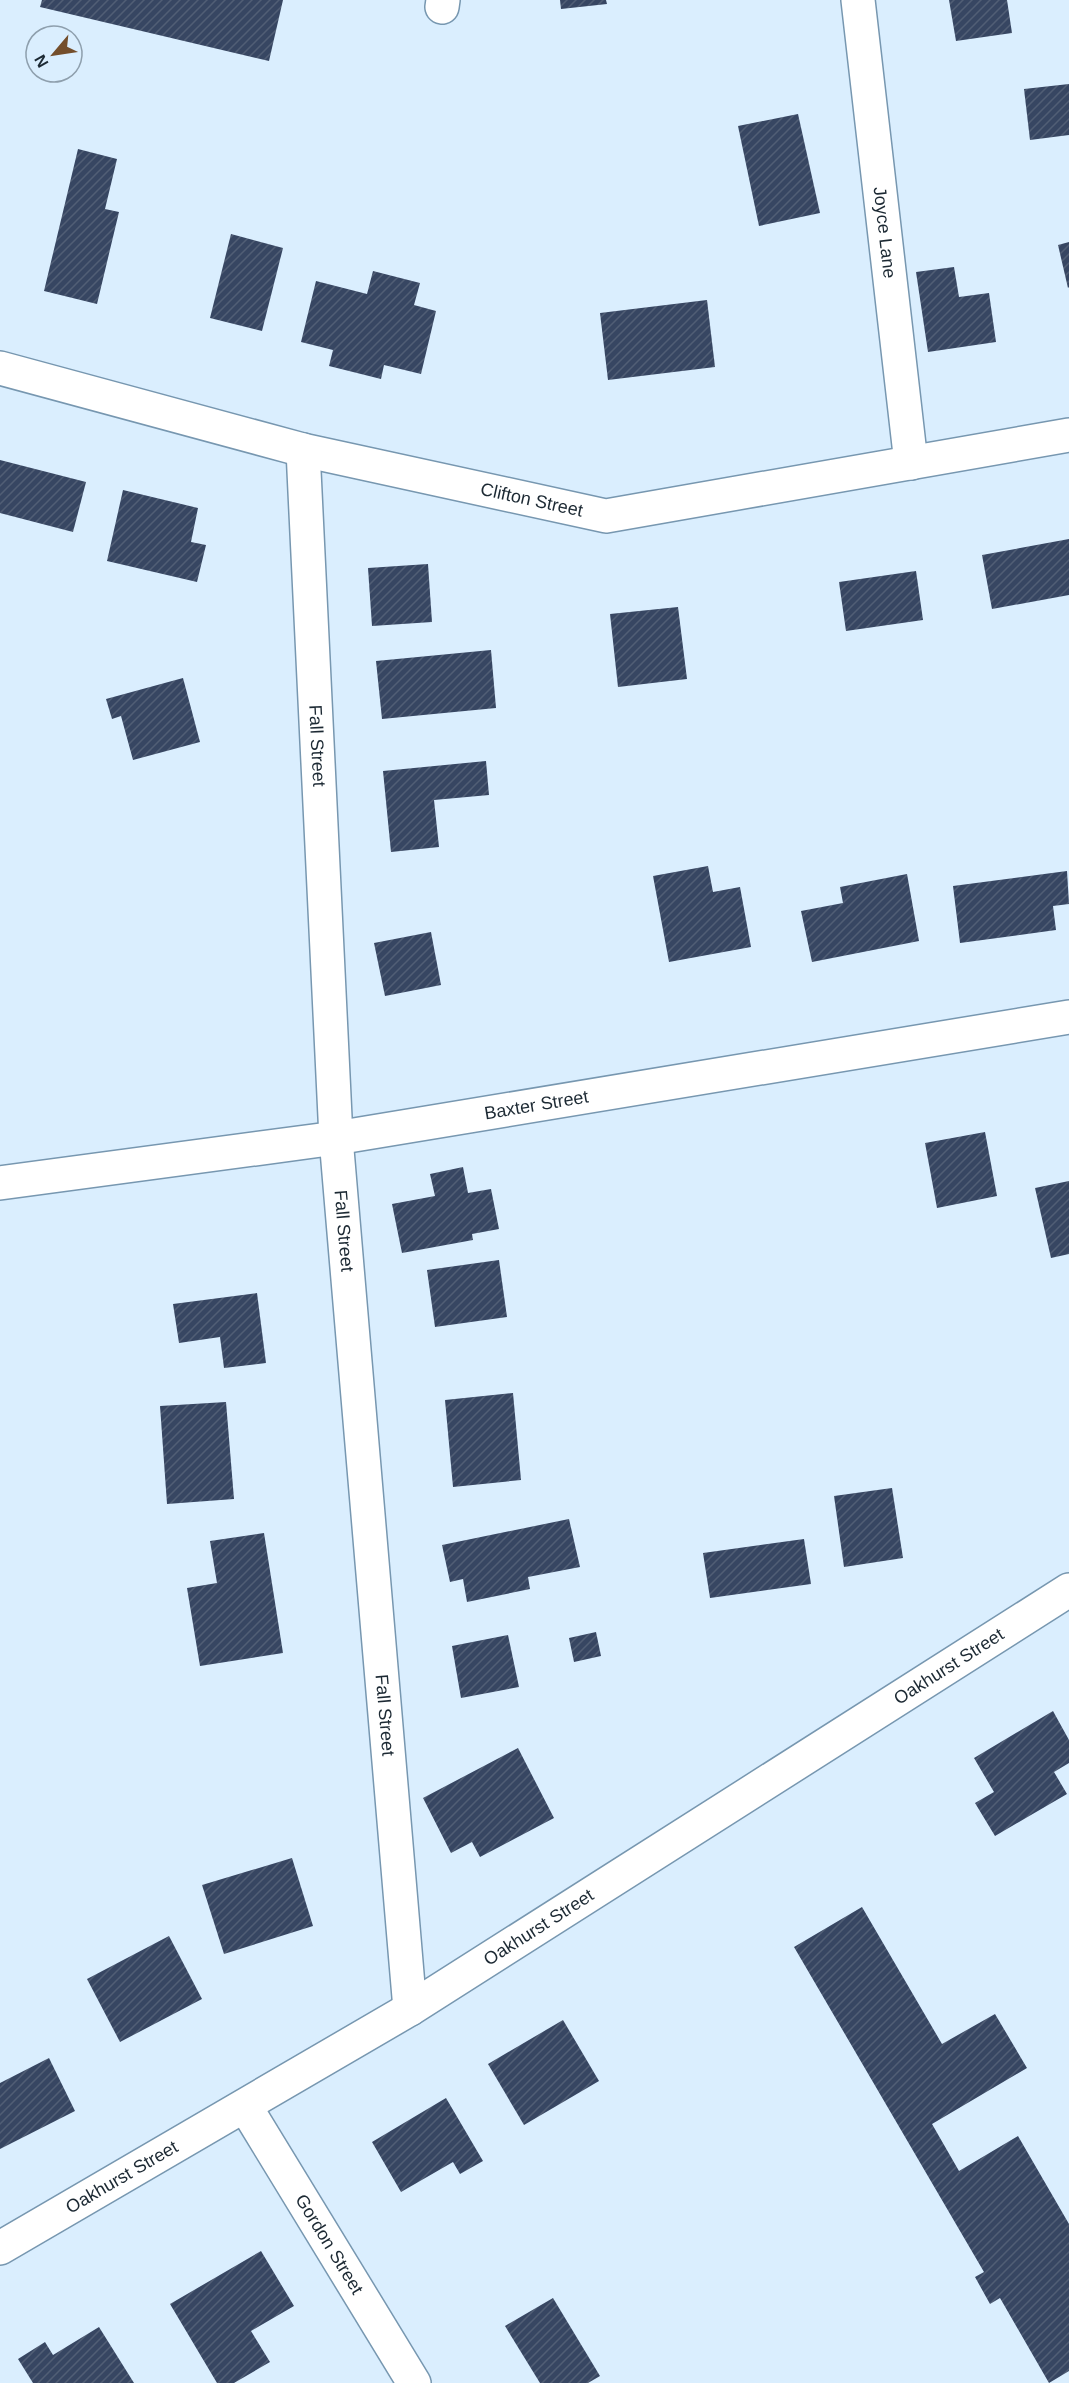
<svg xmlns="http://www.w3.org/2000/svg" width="1069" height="2383" viewBox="0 0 1069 2383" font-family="Arial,sans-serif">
<defs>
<pattern id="building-hatch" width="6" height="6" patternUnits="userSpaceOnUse" patternTransform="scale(1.5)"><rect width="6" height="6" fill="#374662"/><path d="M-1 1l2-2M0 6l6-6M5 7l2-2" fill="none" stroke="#515e75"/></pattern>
</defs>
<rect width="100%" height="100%" fill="#daeefe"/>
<g fill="url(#building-hatch)">
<polygon points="42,0 283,0 269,61 40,7"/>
<polygon points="560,0 606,0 607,4 561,9"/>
<polygon points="949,0 1007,0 1012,33 956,41"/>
<polygon points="1069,84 1069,135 1030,140 1024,89"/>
<polygon points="798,114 820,213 759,226 738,126"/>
<polygon points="78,149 117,159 105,209 119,212 97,304 44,291"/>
<polygon points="231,234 283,248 262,331 210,318"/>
<polygon points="1069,242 1069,287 1068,288 1058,245"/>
<polygon points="954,267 959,297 989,293 996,342 928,352 916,272"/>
<polygon points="373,271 420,283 414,305 436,311 421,374 384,365 381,379 329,366 333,350 301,342 316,281 367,294"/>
<polygon points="707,300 715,367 608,380 600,313"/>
<polygon points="0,460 86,482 73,532 0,513"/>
<polygon points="123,490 198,508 191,542 206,545 197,582 107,561"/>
<polygon points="1069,539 1069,595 992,609 982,555"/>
<polygon points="428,564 432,622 372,626 368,568"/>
<polygon points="916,571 923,620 846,631 839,582"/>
<polygon points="678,607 687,679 618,687 610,614"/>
<polygon points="491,650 496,708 382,719 376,661"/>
<polygon points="183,678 200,742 133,760 121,716 112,719 106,699"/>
<polygon points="486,761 489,795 434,800 439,847 391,852 383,771"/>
<polygon points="708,866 713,892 740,887 751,947 669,962 653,876"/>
<polygon points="1067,871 1069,904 1053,906 1056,930 960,943 953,886"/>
<polygon points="907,874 919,941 812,962 801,911 843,903 840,887"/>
<polygon points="431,932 441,985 385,996 374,943"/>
<polygon points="985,1132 997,1196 937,1208 925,1143"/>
<polygon points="463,1167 468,1193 491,1189 499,1229 472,1234 473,1240 402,1253 392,1204 435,1196 430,1174"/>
<polygon points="1069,1181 1069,1254 1051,1258 1035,1188"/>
<polygon points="499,1260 507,1317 435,1327 427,1270"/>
<polygon points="257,1293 266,1363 224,1368 220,1337 179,1343 173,1304"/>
<polygon points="513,1393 521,1480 453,1487 445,1400"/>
<polygon points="226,1402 234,1499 167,1504 160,1406"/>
<polygon points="892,1488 903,1558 844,1567 834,1496"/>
<polygon points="569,1519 580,1567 528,1577 530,1589 467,1602 463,1579 450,1582 442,1545"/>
<polygon points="264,1533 283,1653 200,1666 187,1588 217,1583 210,1541"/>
<polygon points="804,1539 811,1584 710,1598 703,1553"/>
<polygon points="596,1632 601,1656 574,1662 569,1638"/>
<polygon points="508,1635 519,1687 461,1698 452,1646"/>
<polygon points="1053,1711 1069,1740 1069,1763 1054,1772 1067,1794 995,1836 975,1803 994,1792 974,1758"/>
<polygon points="518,1748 554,1818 480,1857 472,1842 451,1853 423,1798"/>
<polygon points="292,1858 313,1926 224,1954 202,1885"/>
<polygon points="862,1907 942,2044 995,2014 1027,2068 932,2124 959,2171 1018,2136 1069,2224 1069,2371 1049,2383 1000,2298 990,2304 975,2277 984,2272 794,1947"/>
<polygon points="169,1936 202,1999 120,2042 87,1979"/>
<polygon points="563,2020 599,2081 524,2125 488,2064"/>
<polygon points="49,2058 75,2111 0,2149 0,2083"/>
<polygon points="446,2098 483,2161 460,2174 453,2162 401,2192 372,2142"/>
<polygon points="261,2251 294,2306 251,2331 270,2362 234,2383 217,2383 170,2304"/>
<polygon points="553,2298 600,2376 588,2383 540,2383 505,2326"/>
<polygon points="99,2327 134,2383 33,2383 18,2359 45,2342 53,2355"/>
</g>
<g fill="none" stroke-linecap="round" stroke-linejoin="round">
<defs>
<g id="minor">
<path id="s1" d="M858,0L911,463"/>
<polyline points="442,7 443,0"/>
<path id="s2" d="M0,368L303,450L606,516L1069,435"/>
<path id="s3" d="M303,450L336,1138L410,2009"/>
<path id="s4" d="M0,1183L336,1138L1069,1017"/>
<path id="s5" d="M245,2106L414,2383"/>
<path id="s6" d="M0,2248L410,2009L1069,1590"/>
</g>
</defs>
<use href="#minor" stroke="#7797b0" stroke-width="36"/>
<use href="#minor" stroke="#fff" stroke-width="33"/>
</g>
<g text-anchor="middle" stroke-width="6" stroke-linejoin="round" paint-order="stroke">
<g font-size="18" fill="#1c2933" stroke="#daeefe">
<text dy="6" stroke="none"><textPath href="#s1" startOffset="234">Joyce Lane</textPath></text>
<text dy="6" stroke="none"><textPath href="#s2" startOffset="548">Clifton Street</textPath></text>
<text dy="6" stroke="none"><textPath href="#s3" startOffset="296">Fall Street</textPath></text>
<text dy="6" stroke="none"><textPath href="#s4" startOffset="542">Baxter Street</textPath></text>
<text dy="6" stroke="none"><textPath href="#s3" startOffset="782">Fall Street</textPath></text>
<text dy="6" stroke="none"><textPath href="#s6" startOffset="1113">Oakhurst Street</textPath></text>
<text dy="6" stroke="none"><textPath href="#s3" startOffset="1268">Fall Street</textPath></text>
<text dy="6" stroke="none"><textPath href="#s6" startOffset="627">Oakhurst Street</textPath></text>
<text dy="6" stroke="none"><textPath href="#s6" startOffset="141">Oakhurst Street</textPath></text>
<text dy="6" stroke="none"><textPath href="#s5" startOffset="162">Gordon Street</textPath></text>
</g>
</g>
<g transform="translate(54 54) rotate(241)"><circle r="28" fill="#daeefe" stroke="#8e9fad" stroke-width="1.5"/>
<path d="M0-4.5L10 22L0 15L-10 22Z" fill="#744e2b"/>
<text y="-9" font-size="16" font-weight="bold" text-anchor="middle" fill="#1c2933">N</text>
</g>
</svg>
